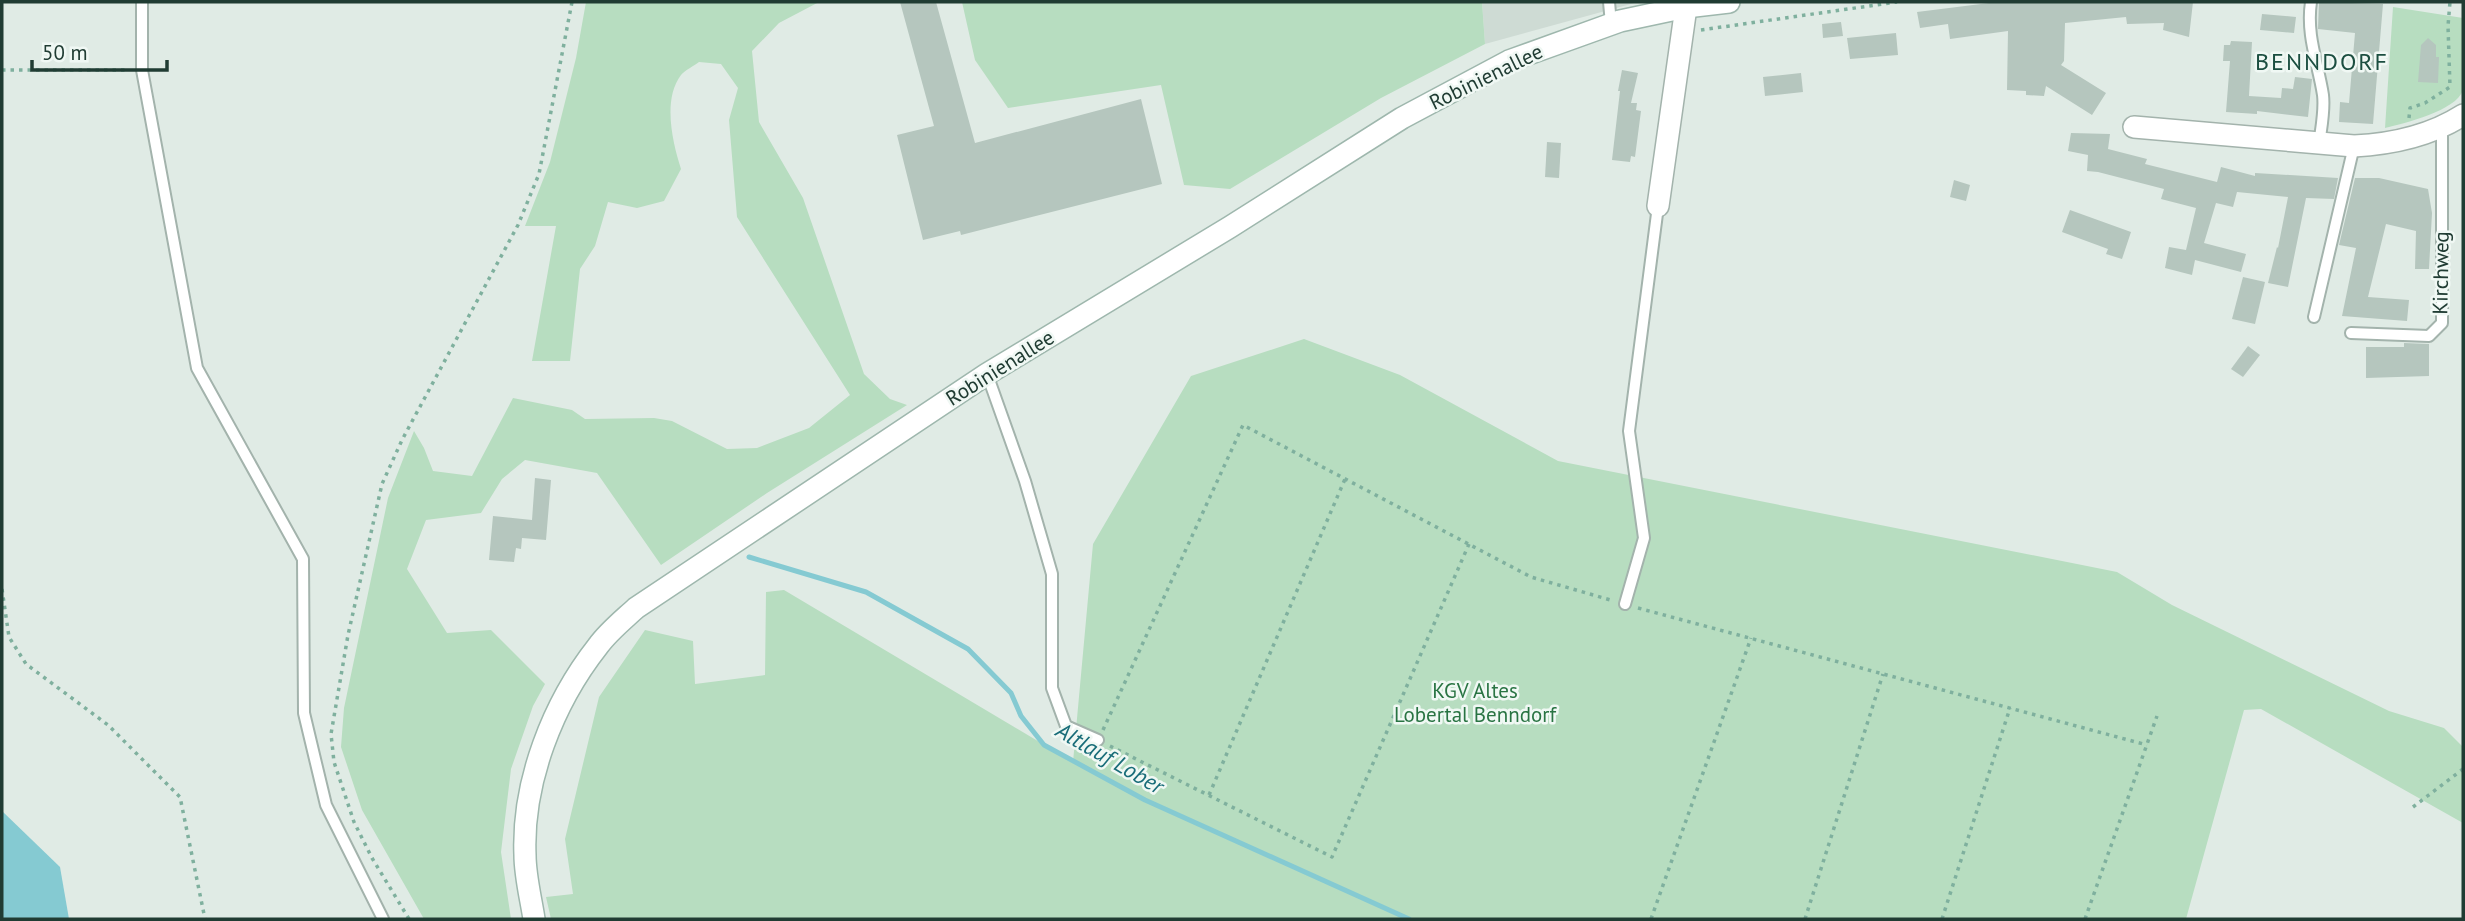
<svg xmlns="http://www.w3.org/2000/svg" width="2465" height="921" viewBox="0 0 2465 921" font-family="'PT Sans',sans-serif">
<rect width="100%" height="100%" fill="#e0ebe5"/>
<polygon fill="#cedbd4" points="1482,2 1638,2 1485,44"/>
<g fill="#b7ddc0">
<path d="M586,2H819L779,23L752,51L759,122L803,198L864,374L890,399L907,405L767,493L661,565L597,473L525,460L502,479L481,513L426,520L407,569L447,633L491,630L545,684L533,706L511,769L501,852L511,919H424L362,810L341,747L344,708L388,498L414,431L424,448L433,471L472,476L513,398L572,410L585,419L654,418L672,421L727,449L757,448L809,428L850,395L737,217L729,120L738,88L721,64L699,62C694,66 685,70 681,75C662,100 673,144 681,169L664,201L637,208L608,202L595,246L580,269L570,361H532L556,226H525L550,162L576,58Z"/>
<polygon points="962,2 1482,2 1485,44 1381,98 1230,189 1184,185 1161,85 1008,108 975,60"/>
<path d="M2393,7L2463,18C2463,32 2465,80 2463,90C2456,111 2405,123 2385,128Z"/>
<polygon points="1304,339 1400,375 1558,461 2117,572 2172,605 2389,711 2444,728 2463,747 2463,823 2261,709 2244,710 2186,919 551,919 546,897 573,894 565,839 599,697 645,630 693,641 695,684 765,675 766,592 784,590 1073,762 1093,544 1191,376"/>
</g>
<polygon fill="#85cad2" points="2,811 60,867 69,919 2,919"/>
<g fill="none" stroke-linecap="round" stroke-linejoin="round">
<polyline stroke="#85cad2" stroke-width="5" points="749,557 866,592 968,649 1011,693 1021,716 1044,745 1145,800 1409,919"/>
</g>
<g fill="#b5c6be">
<polygon points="900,2 936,2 975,143 1141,99 1162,184 961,235 960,231 923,240 897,135 934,126"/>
<polygon points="1997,2 2193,2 2189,37 2163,30 2164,23 2127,24 2126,17 2065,23 2064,61 2061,65 2106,93 2092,115 2046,86 2044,96 2026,95 2026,91 2007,90 2008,31 1950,39 1948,24 1920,28 1917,12"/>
<polygon points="2319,2 2383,4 2373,124 2339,122 2340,102 2349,103 2355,33 2318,29"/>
<polygon points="2262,14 2296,17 2294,33 2260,30"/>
<polygon points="1841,22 1843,36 1823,38 1822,24"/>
<polygon points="1896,33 1898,55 1850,59 1847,38"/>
<polygon points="2428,38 2436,45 2436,57 2439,57 2438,83 2418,82 2421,45"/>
<polygon points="2231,41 2252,42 2249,96 2281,98 2282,88 2293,89 2295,77 2312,79 2308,117 2257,111 2257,114 2226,112 2230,61 2223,61 2224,45 2230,45"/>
<polygon points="1622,70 1638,73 1631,103 1637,103 1636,110 1641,111 1635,157 1631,156 1630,162 1612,160 1620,91 1618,91"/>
<polygon points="1801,73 1803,92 1765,96 1763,77"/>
<polygon points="2071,133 2110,134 2108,149 2147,159 2145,164 2217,182 2221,167 2255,176 2255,173 2338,178 2334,199 2306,198 2288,287 2268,283 2277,247 2278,248 2288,197 2237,192 2233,207 2216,203 2204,243 2246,254 2241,272 2195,260 2192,275 2165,268 2169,247 2186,250 2196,208 2161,199 2164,189 2098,172 2087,171 2088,155 2068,151"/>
<polygon points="1547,142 1561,143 1559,178 1545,177"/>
<polygon points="2355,178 2379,178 2428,189 2432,213 2429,269 2415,269 2416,231 2386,224 2368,297 2409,300 2407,321 2342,316 2356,248 2339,245"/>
<polygon points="1954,180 1970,185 1966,201 1950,197"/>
<polygon points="2070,210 2131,232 2122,259 2106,254 2108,249 2062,232"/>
<polygon points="2243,277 2265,282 2255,324 2232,319"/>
<polygon points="2404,343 2429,344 2429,376 2366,378 2366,347 2404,347"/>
<polygon points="2248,346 2260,355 2243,377 2231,369"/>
<polygon points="535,478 551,480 546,540 522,538 521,549 516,548 514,562 489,560 493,516 532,520"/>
</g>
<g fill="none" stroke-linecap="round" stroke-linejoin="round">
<defs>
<g id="lane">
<polyline points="142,2 142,70 197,368 303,559 304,713 326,805 383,919"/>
<polyline points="1609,2 1611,24"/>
<path d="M2311,2C2306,35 2318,63 2323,95C2325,111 2321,128 2319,145"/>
<polyline points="2314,317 2354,146"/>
<polyline points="2351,333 2429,336 2442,323 2442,128"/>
<polyline points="987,374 1025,481 1052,574 1052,688 1066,726 1098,740"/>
<polyline points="1625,604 1644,538 1629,431 1658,206"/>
</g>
<g id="street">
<path d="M2134,127L2354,146C2394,144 2430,136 2463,115"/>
<polyline points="1658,206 1686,7"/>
</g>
<path id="secondary" d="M534,919C531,899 525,876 525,855C522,782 553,703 598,646C608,632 623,620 636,608L987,374L1230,227L1402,118L1509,61L1620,21L1686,7L1729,2"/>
</defs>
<use href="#lane" stroke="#a3b3ac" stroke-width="14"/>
<use href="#street" stroke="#a3b3ac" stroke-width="24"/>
<use href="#secondary" stroke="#9eb7ad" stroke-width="24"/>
<g stroke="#7fb09e" stroke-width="3.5" stroke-dasharray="3.5 5" stroke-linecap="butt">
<polyline points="1701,30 1897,2"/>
<polyline points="2,70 129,70"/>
<polyline points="2409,118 2410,108 2425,103 2450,87 2448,26 2450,2"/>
<polyline points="2,589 9,637 26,664 108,725 180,797 205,919"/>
<polyline points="1638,608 2147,745"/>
<polyline points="1103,730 1243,425 1531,577 1614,601"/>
<polyline points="1110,746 1332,857 1469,544"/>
<polyline points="1209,795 1345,479"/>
<polyline points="2413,807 2463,769"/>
<polyline points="409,919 372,858 354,822 334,762 331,734 348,635 382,484 402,440 518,225 539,174 572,2"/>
<polyline points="1651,919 1751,638"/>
<polyline points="1805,919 1883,674"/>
<polyline points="1942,919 2010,708"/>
<polyline points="2085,919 2157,716"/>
</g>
<use href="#lane" stroke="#fff" stroke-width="10"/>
<use href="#street" stroke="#fff" stroke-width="21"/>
<use href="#secondary" stroke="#fff" stroke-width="21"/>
</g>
<g text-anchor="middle" stroke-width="5" stroke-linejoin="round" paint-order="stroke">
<g font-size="21" fill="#203c33" stroke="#f0f8f4">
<text transform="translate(1486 77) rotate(-26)" y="7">Robinienallee</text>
<text transform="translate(2441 273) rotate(-89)" y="7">Kirchweg</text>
<text transform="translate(1000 368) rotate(-32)" y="7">Robinienallee</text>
</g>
<g font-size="21" fill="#297443" stroke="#f0f8f4">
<text x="1475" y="698">KGV Altes<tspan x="1475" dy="24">Lobertal Benndorf</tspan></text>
</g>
<g font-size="23" font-style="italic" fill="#196d79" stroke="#f0f8f4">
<text transform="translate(1110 758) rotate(30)" y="8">Altlauf Lober</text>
</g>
<g font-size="24" letter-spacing="2" fill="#1b4e40" stroke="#f0f8f4">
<text x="2322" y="70">BENNDORF</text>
</g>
</g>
<rect width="2465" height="921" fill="none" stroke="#203c33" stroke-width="7"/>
<path d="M32 60v10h135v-10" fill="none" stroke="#203c33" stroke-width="3.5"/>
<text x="42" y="60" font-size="21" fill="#203c33" stroke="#f0f8f4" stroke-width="5" paint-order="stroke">50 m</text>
</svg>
